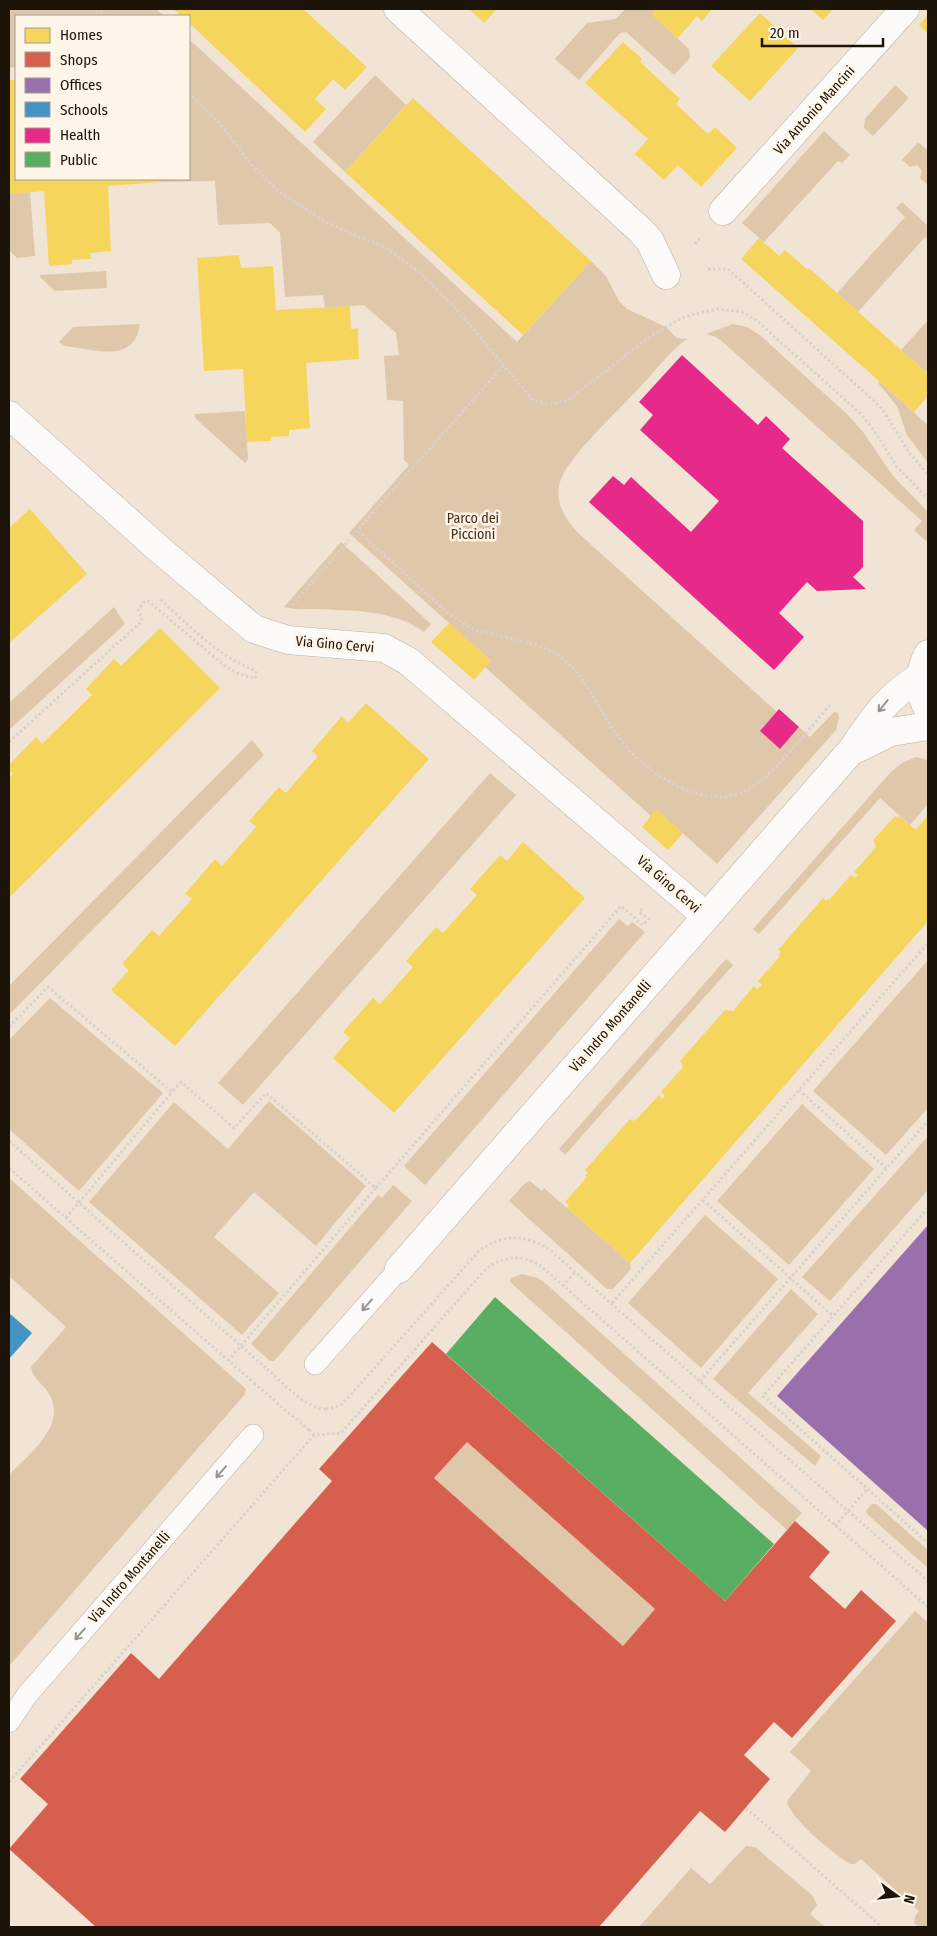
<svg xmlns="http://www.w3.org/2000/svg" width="937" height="1936" viewBox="0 0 937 1936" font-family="'Fira Sans Condensed',sans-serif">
<rect width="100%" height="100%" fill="#f1e4d5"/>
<g fill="#dfc7aa">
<polygon points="9,9 156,9 164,16 16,16 16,67 9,68"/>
<polygon points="625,9 656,9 652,14 689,49 690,58 674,75 626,32 620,33 579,80 555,59 587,23 616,19"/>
<path d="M189,39L517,342L591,261L606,276L619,301L627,309L666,327L677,338L687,339C670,351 656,370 642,385C622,407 572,453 562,477C552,498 564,517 577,532L777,712L780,749L799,727L810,737L834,712L838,713L839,718L836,730L717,864L657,810L651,816L485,667L491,661L349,533L409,465L404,460L403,401L387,400L384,356L399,355L396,333L364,305L325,308L323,295L285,297L280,233L270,223L218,225L215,181L161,182L160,179H189Z"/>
<polygon points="375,75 406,105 345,172 313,142"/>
<polygon points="895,85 908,97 907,100 873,136 864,128 865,119"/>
<polygon points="824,131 850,155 842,163 838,161 764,242 742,223"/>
<polygon points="918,142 928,151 928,185 920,178 922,171 917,165 910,167 902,160"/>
<polygon points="30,192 35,256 17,258 9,250 9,194"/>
<polygon points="902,202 928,226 928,239 925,237 858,312 837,293 905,217 896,208"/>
<polygon points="106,271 107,288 55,291 41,278 40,275"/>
<polygon points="928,320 928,370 926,372 901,350"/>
<path d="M140,324C134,365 94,349 65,346L59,342L73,327Z"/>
<polygon points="733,324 747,327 761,336 848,415 863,432 893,476 928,512 928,543 914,530 922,521 724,343 716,337 706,334"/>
<polygon points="879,381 928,425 928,463 907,435 897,406 878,383"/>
<polygon points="245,411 248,460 245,463 195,418 195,414"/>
<path d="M341,542L431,624L424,632C392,609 353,611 315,609C305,609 294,610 284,607Z"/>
<polygon points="114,607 125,624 9,730 9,703"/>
<polygon points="252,740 264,755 9,1015 9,986"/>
<polygon points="916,757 928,760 928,804 910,825 880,798 759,934 753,929 890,773 902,763"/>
<polygon points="490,773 516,795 243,1105 218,1083"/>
<polygon points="619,919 628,926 632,922 645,932 425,1185 404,1166"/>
<polygon points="726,959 733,965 565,1155 559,1149"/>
<polygon points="928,960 928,1108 886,1155 813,1091"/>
<polygon points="50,998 163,1093 79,1191 9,1129 9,1040"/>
<polygon points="269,1101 366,1186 316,1246 254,1192 214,1237 279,1293 242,1335 89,1202 174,1102 228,1149"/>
<polygon points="802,1104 874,1169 789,1265 717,1201"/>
<polygon points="928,1136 928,1190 830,1301 802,1277"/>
<path d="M9,1178L246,1389L245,1394L9,1666V1475C29,1454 69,1425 48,1392C42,1383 33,1379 31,1367L66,1327L9,1276Z"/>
<polygon points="530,1181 542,1191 544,1188 630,1263 631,1269 613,1289 607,1289 509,1201 525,1183"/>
<polygon points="393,1185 412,1201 274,1361 270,1361 251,1344 378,1195 382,1198"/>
<polygon points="705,1215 778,1279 701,1368 628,1303"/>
<polygon points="522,1274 538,1278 545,1283 802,1513 787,1530 510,1282 511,1278"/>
<polygon points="791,1289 818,1314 748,1393 821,1456 815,1466 713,1379"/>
<polygon points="467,1442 655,1609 623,1646 434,1478"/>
<polygon points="872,1504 876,1504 928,1550 928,1568 867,1514 866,1511"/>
<path d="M915,1611L928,1623V1927H919L914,1923L915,1916L919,1911L861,1859L855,1864H850C835,1855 789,1818 787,1801L811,1771L790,1752Z"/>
<polygon points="746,1846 755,1847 813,1896 817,1905 810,1914 825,1927 639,1927 691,1868 710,1884"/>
</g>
<g fill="#f6d55c">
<polygon points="173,9 303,9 367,67 345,90 333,79 315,99 326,109 305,132 189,23 189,16 181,16"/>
<polygon points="469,9 497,9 484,23"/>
<polygon points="656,9 712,9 702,21 697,16 678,38 651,14"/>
<polygon points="810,9 833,9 823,20"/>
<polygon points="760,13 798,48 750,101 711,66"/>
<polygon points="928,15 928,34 919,25"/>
<polygon points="623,42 642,59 640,62 680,99 676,104 708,134 715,127 737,148 701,187 678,165 664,180 635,154 648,139 585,83"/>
<polygon points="9,80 16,80 16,179 160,179 161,182 108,186 111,251 90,253 91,259 72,260 72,264 49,266 44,191 9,194"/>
<polygon points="413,98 591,261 523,335 345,172"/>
<polygon points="759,238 779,256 785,250 808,270 809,268 928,374 928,396 914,412 741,259"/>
<polygon points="239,255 241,268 273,266 276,310 350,306 351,329 358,328 359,359 306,363 310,428 289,430 289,436 271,437 271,441 247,442 243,369 204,371 197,258"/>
<polygon points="30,509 87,574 9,643 9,528"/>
<polygon points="449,623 491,661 474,680 431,642"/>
<polygon points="160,628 220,688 9,898 9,778 13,774 9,770 9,765 36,737 42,744 92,695 86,689 114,659 121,666"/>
<polygon points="366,703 429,759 175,1046 111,990 129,970 122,964 152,930 159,936 192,899 185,894 215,859 222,866 256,827 249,821 279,787 286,793 318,756 312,751 342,716 348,723"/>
<polygon points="656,809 683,833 668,850 642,827"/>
<polygon points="928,815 928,921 630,1263 567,1208 569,1205 565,1202 587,1177 585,1176 588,1173 585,1170 630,1119 633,1121 635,1119 636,1120 659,1095 663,1099 665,1096 661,1092 683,1067 680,1061 725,1010 733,1011 754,986 757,989 762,985 758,981 780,956 778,955 781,952 778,950 823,898 826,901 828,898 829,900 851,875 855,878 858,875 854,872 876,847 873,840 895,816 897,818 899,816 916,830"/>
<polygon points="523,842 585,898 394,1113 333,1058 350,1038 343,1032 373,998 380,1004 413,967 406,961 436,927 443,933 477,895 470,889 500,855 507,861"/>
</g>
<path fill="#d6604d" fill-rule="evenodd" d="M432,1342L725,1601L795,1521L830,1552L809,1577L845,1609L861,1590L896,1621L792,1738L774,1722L744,1755L770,1779L725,1832L700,1811L599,1927H96L9,1849L48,1804L20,1779L131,1653L159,1679L332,1481L319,1469ZM467,1442L655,1609L623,1646L434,1478Z"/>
<polygon fill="#9970ab" points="928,1225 928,1531 777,1396"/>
<polygon fill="#4393c3" points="9,1313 32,1333 9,1359"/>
<g fill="#e7298a">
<polygon points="682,355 758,425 766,416 790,439 782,448 863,521 863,567 853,577 866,589 817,591 807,582 779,613 804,637 774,670 589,502 613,476 624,485 631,477 691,532 719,501 640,430 653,415 639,402"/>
<polygon points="779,709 799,727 780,749 760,731"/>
</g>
<polygon fill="#5aae61" points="495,1297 774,1544 725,1601 446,1354"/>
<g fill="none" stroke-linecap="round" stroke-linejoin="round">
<defs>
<g id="service">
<polyline points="315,1364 399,1269"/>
<polyline points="9,1722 27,1695 253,1435"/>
</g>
<g id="minor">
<polyline points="398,9 640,230 650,241 666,275"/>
<polyline points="723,211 905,9"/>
<polyline points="9,415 159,549 254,629 288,640 384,648 408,661 706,916"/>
<path d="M928,654C919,672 918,691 928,709"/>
<path d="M853,748C875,716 887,697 921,676"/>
<polyline points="399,1269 850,752 891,732 928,726"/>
</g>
</defs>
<use href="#service" stroke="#b8aea2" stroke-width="22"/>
<use href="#minor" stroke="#b8aea2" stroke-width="29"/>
<g stroke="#d6d2cd" stroke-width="3" stroke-dasharray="2.5 2.5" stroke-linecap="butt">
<polyline points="96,9 107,16"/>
<polyline points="189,93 221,125 251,164 278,191 326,222 386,248 418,271 457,310 532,399 548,405 568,400 651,336 678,320 691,315 718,309 742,312 757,321 861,414 875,432 897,467 928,499"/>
<polyline points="695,244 702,236"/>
<polyline points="708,269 728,269 874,401 883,410 910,454 928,474"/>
<path d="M358,531L448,613L474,630C495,635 546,644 561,657C586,676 598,709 616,734C641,769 697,811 743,792C771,780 809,728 831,704"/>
<polyline points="352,536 504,365"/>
<polyline points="292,605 349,540"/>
<path d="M9,742L141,622L142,618L138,610L145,601H148L225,666L239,674L255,679L256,671C218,656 190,627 160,599"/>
<polyline points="9,1027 48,987 172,1092 181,1082 234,1128 266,1093 376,1188 228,1361"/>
<polyline points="799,1090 886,1168"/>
<polyline points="9,1141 267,1369"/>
<polyline points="9,1168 254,1383"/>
<polyline points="376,1188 621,906 643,925 649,919 639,912 642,909"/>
<polyline points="703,1200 833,1316"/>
<polyline points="928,1208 763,1396 928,1543"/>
<polyline points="66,1218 172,1092"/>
<polyline points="563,1286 575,1272"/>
<polyline points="612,1303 928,943"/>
<polyline points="700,1381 928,1121"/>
<path d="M326,1409L340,1406L346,1400L479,1251C503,1233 527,1234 551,1251L928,1581"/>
<path d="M309,1430L314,1435L341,1433L485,1270C503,1255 524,1254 542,1267L928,1607"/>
<polyline points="835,1526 867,1489"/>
<polyline points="9,1782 314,1435"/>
<polyline points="746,1808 882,1927"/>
</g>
<use href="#service" stroke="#fdfbf9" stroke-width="21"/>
<use href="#minor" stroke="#fdfbf9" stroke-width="28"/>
<g stroke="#d6d2cd" stroke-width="3" stroke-dasharray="2.5 2.5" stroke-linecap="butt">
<path d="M267,1369C284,1383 303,1408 326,1409"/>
<polyline points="254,1383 309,1430"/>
</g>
</g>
<defs><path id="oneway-shaft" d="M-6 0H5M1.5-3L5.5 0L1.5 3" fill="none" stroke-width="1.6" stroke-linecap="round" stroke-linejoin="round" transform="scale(1.25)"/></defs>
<g stroke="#98938d">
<use href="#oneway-shaft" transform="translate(883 706) rotate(129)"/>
<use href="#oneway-shaft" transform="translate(367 1305) rotate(131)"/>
<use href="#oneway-shaft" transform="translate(221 1472) rotate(131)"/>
<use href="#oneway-shaft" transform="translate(80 1634) rotate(131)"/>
</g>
<g text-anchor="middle" stroke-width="5" stroke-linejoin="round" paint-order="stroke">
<g font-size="14" fill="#1c1309" stroke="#fff5e9">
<text transform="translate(814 110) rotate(-48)" y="5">Via Antonio Mancini</text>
<text transform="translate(335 644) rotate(5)" y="5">Via Gino Cervi</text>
<text transform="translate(669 884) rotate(41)" y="5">Via Gino Cervi</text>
<text transform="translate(610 1026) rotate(-49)" y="5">Via Indro Montanelli</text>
<text transform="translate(129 1577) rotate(-49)" y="5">Via Indro Montanelli</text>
</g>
<g font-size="14" fill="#442f13" stroke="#fff5e9">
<text x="473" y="523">Parco dei<tspan x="473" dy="16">Piccioni</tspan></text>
</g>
</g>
<rect width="937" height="1936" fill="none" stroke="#1c1309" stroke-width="20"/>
<rect x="15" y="15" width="175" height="165" fill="#fff5e9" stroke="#a49b8f"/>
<rect x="25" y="28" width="25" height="15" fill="#f6d55c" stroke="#a49b8f"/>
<text x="60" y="40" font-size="15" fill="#1c1309">Homes</text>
<rect x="25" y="52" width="25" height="15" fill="#d6604d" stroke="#a49b8f"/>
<text x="60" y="65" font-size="15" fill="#1c1309">Shops</text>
<rect x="25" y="78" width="25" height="15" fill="#9970ab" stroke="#a49b8f"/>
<text x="60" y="90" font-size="15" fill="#1c1309">Offices</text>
<rect x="25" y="102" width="25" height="15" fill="#4393c3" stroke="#a49b8f"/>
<text x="60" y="115" font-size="15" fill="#1c1309">Schools</text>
<rect x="25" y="128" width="25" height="15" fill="#e7298a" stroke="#a49b8f"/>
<text x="60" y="140" font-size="15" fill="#1c1309">Health</text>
<rect x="25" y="152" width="25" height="15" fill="#5aae61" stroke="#a49b8f"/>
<text x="60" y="165" font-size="15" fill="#1c1309">Public</text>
<g transform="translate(897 1896) rotate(105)" stroke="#fff5e9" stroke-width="4" paint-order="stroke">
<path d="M0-4L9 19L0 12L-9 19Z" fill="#1c1309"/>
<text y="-8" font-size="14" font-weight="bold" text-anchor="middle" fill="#1c1309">N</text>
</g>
<path d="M762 38v8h121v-8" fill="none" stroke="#1c1309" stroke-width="2.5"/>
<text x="770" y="38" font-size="15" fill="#1c1309" stroke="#fff5e9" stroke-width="4" paint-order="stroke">20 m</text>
</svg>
